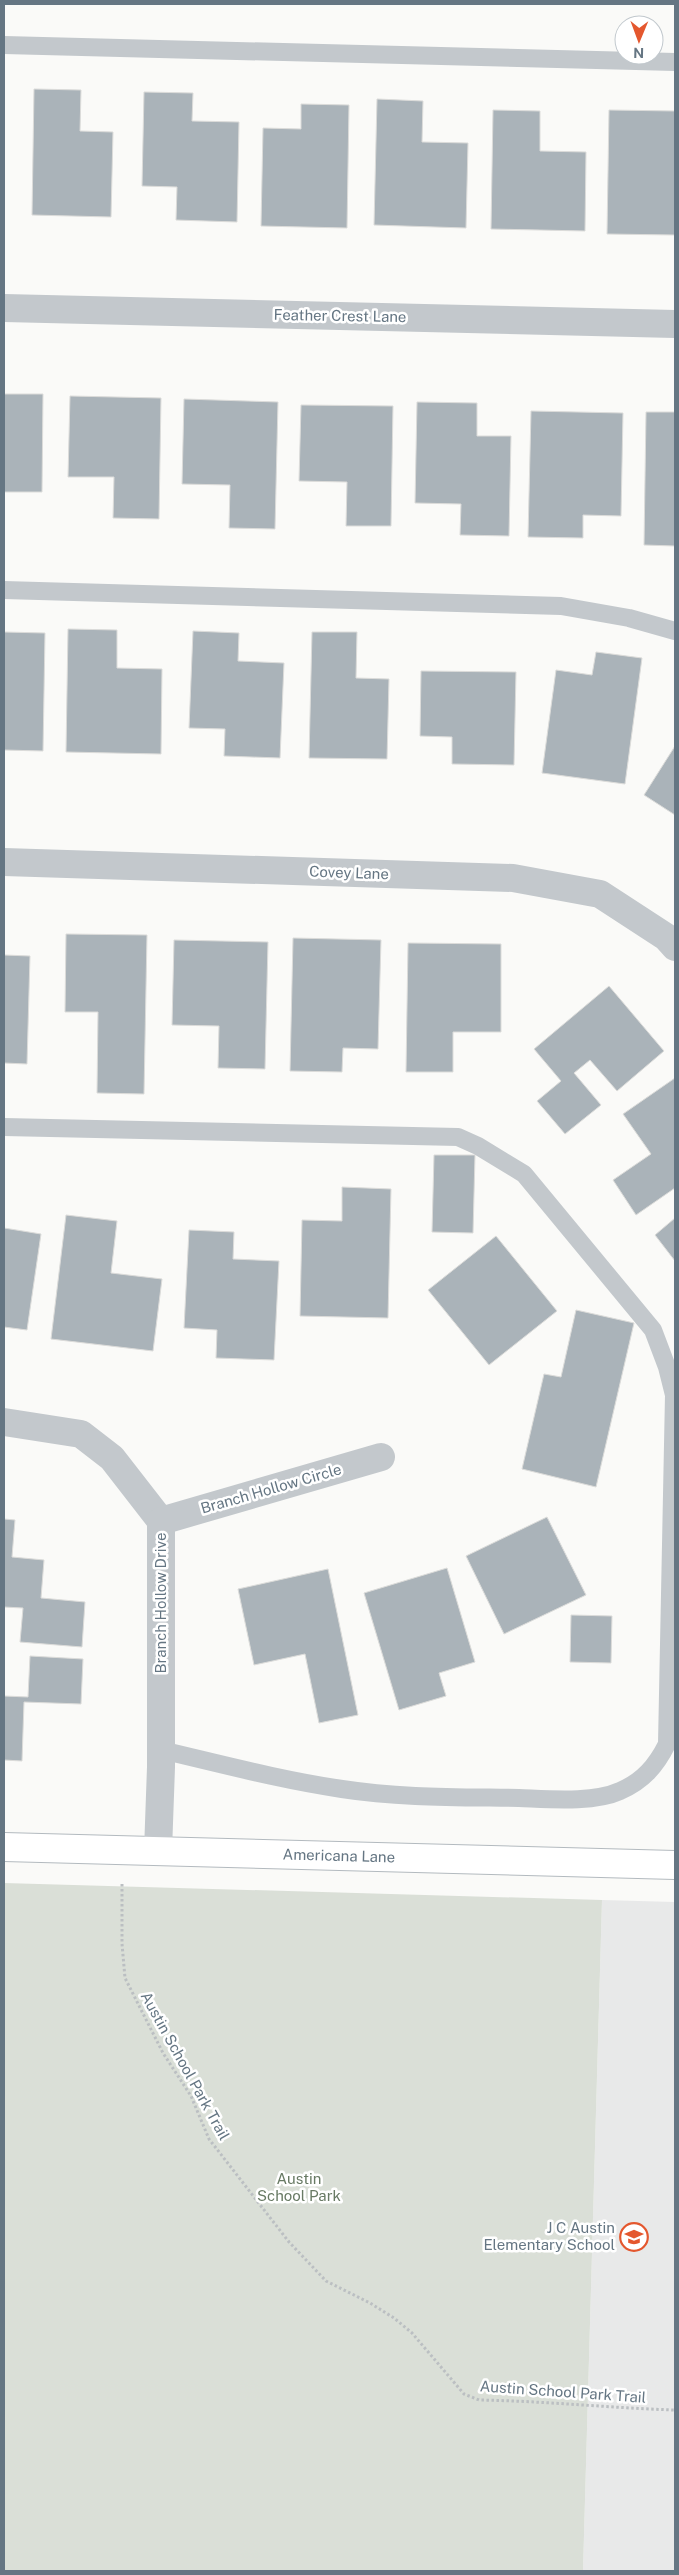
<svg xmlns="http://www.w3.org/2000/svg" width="679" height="2575" viewBox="0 0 679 2575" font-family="'Public Sans',sans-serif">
<rect width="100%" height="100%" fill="#fafaf8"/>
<polygon fill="#e8e9e9" points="602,1900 675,1902 675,2571 583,2571"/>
<polygon fill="#dadfd7" points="4,1883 602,1900 583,2571 4,2571"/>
<g fill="#aab3b9" stroke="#dcdcda">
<polygon points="34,89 81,90 80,131 113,132 111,217 32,215"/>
<polygon points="144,92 193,93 192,121 239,122 237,222 176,220 177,187 142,186"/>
<polygon points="377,99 423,101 422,142 468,143 466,228 374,225"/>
<polygon points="301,104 349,105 347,228 261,226 263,128 301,129"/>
<polygon points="493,110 540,111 540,151 586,152 585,231 491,229"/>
<polygon points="609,110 675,111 675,235 607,234"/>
<polygon points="4,394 43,394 42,492 4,492"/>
<polygon points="70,396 161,398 159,519 113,518 114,477 68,477"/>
<polygon points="184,399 278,402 275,529 229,528 230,485 182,484"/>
<polygon points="417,402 477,403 477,436 511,436 509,536 460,535 461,504 415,503"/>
<polygon points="301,405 393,406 391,526 346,526 347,482 299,481"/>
<polygon points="531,411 623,413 621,516 583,515 583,538 528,537"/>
<polygon points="646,412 675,412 675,546 644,545"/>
<polygon points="68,629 117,630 117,668 162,669 161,754 66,752"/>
<polygon points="193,631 239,633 238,661 284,663 280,758 224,756 225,729 189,728"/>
<polygon points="4,632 45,633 43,751 4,750"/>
<polygon points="312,632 357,632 356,678 389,679 387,759 309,758"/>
<polygon points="596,652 642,658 625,784 542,773 556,670 592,675"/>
<polygon points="421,671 516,672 514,765 452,764 452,737 420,736"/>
<polygon points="675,746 675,815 644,795"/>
<polygon points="66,934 147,935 144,1094 97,1093 98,1012 65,1012"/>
<polygon points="293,938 381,940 378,1049 343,1048 342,1072 290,1071"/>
<polygon points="174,940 268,942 265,1069 218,1068 219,1026 172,1025"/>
<polygon points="408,943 501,944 501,1032 453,1032 453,1072 406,1072"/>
<polygon points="4,955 30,956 27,1064 4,1063"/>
<polygon points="609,986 664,1051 617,1091 590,1060 574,1073 601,1105 565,1134 537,1101 561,1081 534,1049"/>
<polygon points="675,1078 675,1188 636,1215 613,1180 651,1154 623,1114"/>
<polygon points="434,1155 475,1155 473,1233 432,1232"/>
<polygon points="342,1187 391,1189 388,1318 300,1316 302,1220 342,1221"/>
<polygon points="66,1215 117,1221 111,1273 162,1279 153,1351 51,1339"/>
<polygon points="675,1218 675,1261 655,1235"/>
<polygon points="4,1228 41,1234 27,1330 4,1327"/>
<polygon points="189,1230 234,1232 233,1259 279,1261 274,1360 216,1358 217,1330 184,1328"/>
<polygon points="496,1236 557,1311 489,1365 428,1290"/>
<polygon points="576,1310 634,1323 596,1487 522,1469 544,1374 561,1377"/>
<polygon points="547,1517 586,1595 504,1634 466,1556"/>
<polygon points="4,1519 15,1520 12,1557 44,1560 41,1598 85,1602 82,1647 20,1642 23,1608 4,1607"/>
<polygon points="447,1568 475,1662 439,1673 446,1696 399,1710 364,1593"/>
<polygon points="328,1569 358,1715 319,1723 305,1654 254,1665 238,1589"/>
<polygon points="571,1615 612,1616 611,1663 570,1662"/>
<polygon points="30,1656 83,1659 81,1704 24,1702 22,1761 4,1760 4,1696 28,1697"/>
</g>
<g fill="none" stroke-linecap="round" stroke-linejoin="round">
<defs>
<g id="secondary">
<path id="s1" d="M4,1847L675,1865"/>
</g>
</defs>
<use href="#secondary" stroke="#b3babf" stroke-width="30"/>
<path stroke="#bbbfc2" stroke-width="3" stroke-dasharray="2.5 2.5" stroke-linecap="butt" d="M122,1884V1944L125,1978L163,2053L191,2096L209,2139L289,2242L326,2281L370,2303L394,2318L412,2333L464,2394L479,2400C545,2401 610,2408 675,2410"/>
<g stroke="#c3c8cc" stroke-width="18">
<polyline points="4,45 675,62"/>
<polyline points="4,590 561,606 629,618 675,631"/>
<path d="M4,1127L458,1137L478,1146L524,1174L653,1330L667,1367L674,1395L667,1744C656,1766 643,1781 620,1791C594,1803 548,1799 519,1798C460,1797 400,1798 342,1789C281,1780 221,1764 161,1750"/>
</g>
<g stroke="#c3c8cc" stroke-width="28">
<polyline points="4,308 675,324"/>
<polyline points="4,862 513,878 600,894 666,937 675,947"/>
<polyline points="4,1422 81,1434 112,1458 161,1521 161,1767 158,1851"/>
<polyline points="161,1521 381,1457"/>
</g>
<use href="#secondary" stroke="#fff" stroke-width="28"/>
</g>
<defs>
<symbol id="school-ring" viewBox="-11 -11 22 22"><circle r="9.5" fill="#fff" stroke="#e4572e" stroke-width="1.5"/><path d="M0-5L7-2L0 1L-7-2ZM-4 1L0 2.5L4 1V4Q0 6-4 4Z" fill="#e4572e"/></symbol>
</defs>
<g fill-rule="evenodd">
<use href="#school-ring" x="618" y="2221" width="32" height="32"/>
</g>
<g text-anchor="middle" stroke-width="5" stroke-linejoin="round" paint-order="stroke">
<g font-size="15" fill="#657683" stroke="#fff">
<text transform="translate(340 316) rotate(1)" y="5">Feather Crest Lane</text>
<text transform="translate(349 873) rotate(2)" y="5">Covey Lane</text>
<text transform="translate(271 1489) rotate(-16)" y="5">Branch Hollow Circle</text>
<text transform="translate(161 1603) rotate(-90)" y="5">Branch Hollow Drive</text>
<text dy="5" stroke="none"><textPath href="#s1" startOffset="335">Americana Lane</textPath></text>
<text transform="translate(185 2066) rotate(61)" y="5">Austin School Park Trail</text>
<text transform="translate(563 2392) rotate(4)" y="5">Austin School Park Trail</text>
</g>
<g font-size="15" fill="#687a64" stroke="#fff">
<text x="299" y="2184">Austin<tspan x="299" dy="17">School Park</tspan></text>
</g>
<g font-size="15" fill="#657683" stroke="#fff" text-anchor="end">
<text x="615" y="2233">J C Austin<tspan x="615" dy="17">Elementary School</tspan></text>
</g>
</g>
<rect width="679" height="2575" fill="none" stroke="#657683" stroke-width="10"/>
<g transform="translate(639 40) rotate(181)"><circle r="24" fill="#ffffff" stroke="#c1c8cd"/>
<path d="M0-4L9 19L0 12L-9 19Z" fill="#e4572e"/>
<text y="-8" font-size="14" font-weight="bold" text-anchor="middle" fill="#657683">N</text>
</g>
</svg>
